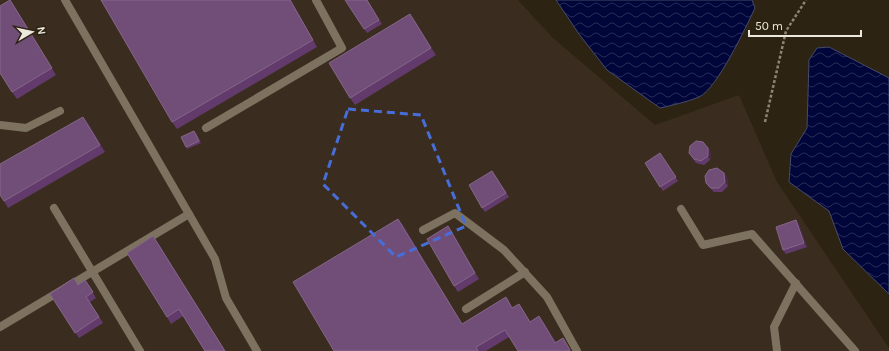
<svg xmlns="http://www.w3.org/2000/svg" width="889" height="351" viewBox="0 0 889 351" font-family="Karla,sans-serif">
<defs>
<pattern id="water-waves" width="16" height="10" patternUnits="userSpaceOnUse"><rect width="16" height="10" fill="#000639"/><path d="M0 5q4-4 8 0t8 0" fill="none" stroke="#262a55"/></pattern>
</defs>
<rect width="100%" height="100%" fill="#2c2312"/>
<polygon fill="#3a2d1f" points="0,0 518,0 552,37 655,125 739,95 777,182 889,348 889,351 0,351"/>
<g fill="url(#water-waves)" stroke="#474a6a">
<path d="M556,0H752L755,8C746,27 717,89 699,97C687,102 673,105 660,108L607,70L579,34Z"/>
<polygon points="829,47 889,78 889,294 843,249 829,211 789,182 791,154 807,128 809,60 817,48"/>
</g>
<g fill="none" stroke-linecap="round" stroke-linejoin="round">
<polyline stroke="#8c8577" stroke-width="2.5" stroke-dasharray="3 2" stroke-linecap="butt" points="765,122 786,31 806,0"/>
<g stroke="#7c725f" stroke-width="8">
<polyline points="65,0 215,259 226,298 257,351"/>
<polyline points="0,125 26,128 60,111"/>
<polyline points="206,128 342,48 316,0"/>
<polyline points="54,208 140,351"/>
<polyline points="681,209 703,245 752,234 855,351"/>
<polyline points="423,230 455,213 504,250 547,297 577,351"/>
<polyline points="466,309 525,272"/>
<polyline points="0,327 189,214"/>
<polyline points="777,351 774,327 796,283"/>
</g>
</g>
<g fill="#623b6c">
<polygon points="10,0 15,7 56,75 17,99 12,92"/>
<polygon points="291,0 317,47 177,129 172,122"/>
<polygon points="367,0 382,24 367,33 364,29"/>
<polygon points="415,21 436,55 355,105 350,98"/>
<polygon points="88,123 105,152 8,208 4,201"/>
<polygon points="196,133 201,143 187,149 186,147"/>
<polygon points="708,148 711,152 710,160 704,165 696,163 689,153"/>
<polygon points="660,153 678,181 663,191 645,163"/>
<polygon points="492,171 509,197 485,212 482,208"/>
<polygon points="724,173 727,177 728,186 722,192 714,192 709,187 706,183"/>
<polygon points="398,219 403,225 462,324 513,307 523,310 530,322 544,323 556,342 563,338 571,351 518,351 509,337 486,351 334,351"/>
<polygon points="799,224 807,247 786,254 783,250"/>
<polygon points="448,226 452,232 479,279 458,292 454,286"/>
<polygon points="158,243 225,351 205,351 183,316 171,324 167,317"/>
<polygon points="85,280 96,298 90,302 103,323 79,338 50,294 78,285"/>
</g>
<g fill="#462a43">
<polygon points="10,0 15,7 56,75 52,68"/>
<polygon points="290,0 291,0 317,47 313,40"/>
<polygon points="410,14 415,21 436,55 431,48"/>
<polygon points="83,117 88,123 105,152 100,145"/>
<polygon points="708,148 711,152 710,160 708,156"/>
<polygon points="724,173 727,177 728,186 725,182"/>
<polygon points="398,219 403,225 466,331 462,324"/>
<polygon points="796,220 799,224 807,247 804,243"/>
<polygon points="448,226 452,232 479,279 475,273"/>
<polygon points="153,236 158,243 225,351"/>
<polygon points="539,316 544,323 560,349 555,343"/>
</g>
<g fill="#714e78" stroke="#856688">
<polygon points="10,0 52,68 12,92 0,73 0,6"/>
<polygon points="101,0 290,0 313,40 172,122"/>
<polygon points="345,0 367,0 379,20 364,29"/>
<polygon points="410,14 431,48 350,98 329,63"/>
<polygon points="83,117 100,145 4,201 0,195 0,164"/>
<polygon points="194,131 199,141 186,147 181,137"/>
<polygon points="696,141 703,142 708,148 708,156 701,161 694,159 689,153 690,146"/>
<polygon points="660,153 676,177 660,187 645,163"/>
<polygon points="717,168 724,173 725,182 719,188 711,188 706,183 705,176 709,170"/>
<polygon points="492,171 506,193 482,208 469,185"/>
<polygon points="398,219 462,324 506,297 512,308 519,304 530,322 539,316 555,343 563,338 570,350 568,351 518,351 505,330 476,347 478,351 334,351 293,282"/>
<polygon points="796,220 804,243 783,250 776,227"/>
<polygon points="448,226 475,273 454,286 427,239"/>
<polygon points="153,236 225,351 205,351 179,309 167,317 127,253"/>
<polygon points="74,278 78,285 85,280 93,292 86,297 99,317 75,333 50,294"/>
</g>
<path fill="none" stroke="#476dd9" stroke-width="3" stroke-dasharray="8 5" stroke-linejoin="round" d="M348,109L421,115L466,226L396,257L323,184Z"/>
<g transform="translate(32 32) rotate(81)" stroke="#2c2312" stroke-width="3" paint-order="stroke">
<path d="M0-3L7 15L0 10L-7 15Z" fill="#ede8dd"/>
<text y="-6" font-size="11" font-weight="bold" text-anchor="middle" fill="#ede8dd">N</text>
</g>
<path d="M749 30v6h112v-6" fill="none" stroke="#ede8dd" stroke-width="2"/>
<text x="755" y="30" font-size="12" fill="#ede8dd" stroke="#2c2312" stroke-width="3" paint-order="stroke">50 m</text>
</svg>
